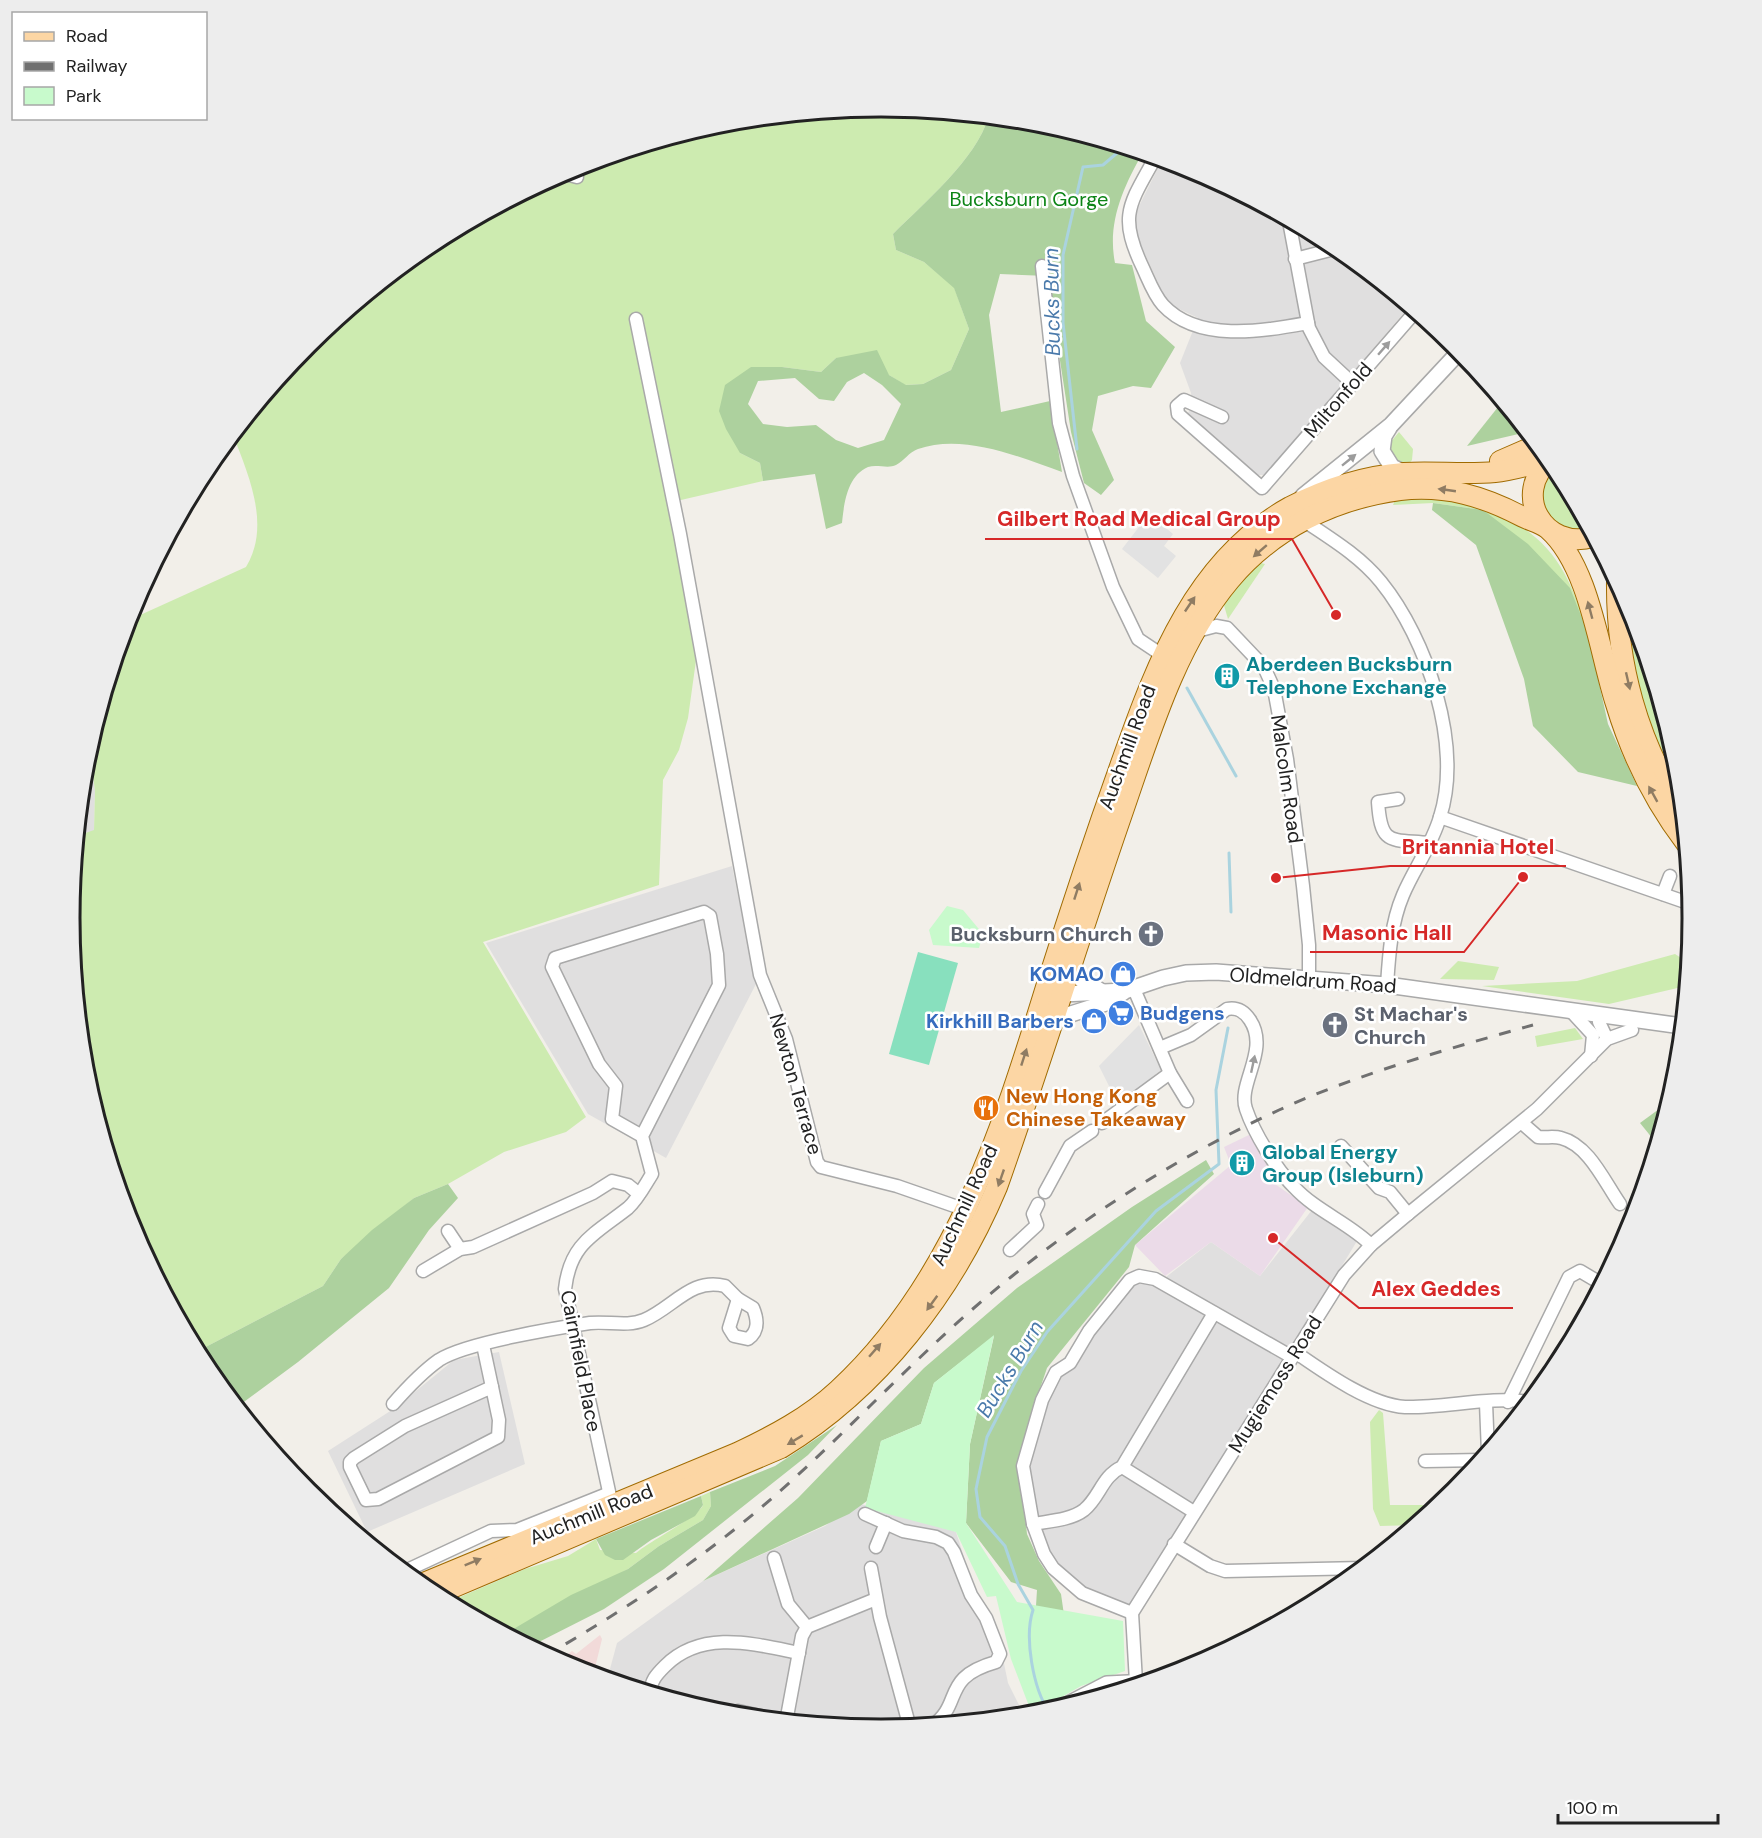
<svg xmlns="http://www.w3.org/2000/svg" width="1762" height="1838" viewBox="0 0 1762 1838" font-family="'DM Sans',sans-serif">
<rect width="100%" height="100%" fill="#f2efe9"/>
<g fill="#e0dfdf">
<polygon points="1162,160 1192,169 1332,244 1409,307 1265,475 1256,475 1185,417 1192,407 1191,393 1180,363 1198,318 1175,307 1165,298 1138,239 1134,216"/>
<polygon points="89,745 95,791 94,831 77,836 85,760"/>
<polygon points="732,866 756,984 666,1158 588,1114 486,943"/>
<polygon points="1312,1210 1357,1241 1132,1613 1084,1594 1044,1554 1023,1466 1056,1372 1139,1276 1155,1279 1166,1277 1211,1242 1260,1276"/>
<polygon points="499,1352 525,1464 367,1532 328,1451 395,1408 454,1360"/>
<polygon points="856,1503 916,1517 956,1532 977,1598 998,1634 1008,1683 1025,1717 881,1731 722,1715 607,1680 617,1643 703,1581 825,1526"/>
</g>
<polygon fill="#f2dad9" points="600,1635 602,1639 593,1676 557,1662 572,1651 576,1654"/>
<polygon fill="#ebdbe8" points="1251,1134 1268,1163 1264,1171 1272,1182 1308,1207 1260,1276 1211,1242 1165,1276 1135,1245 1231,1165 1224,1147"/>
<g fill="#cdebb0">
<path d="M881,107L988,118C977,158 922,205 893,234L896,250L924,262L954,287L969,329L951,370L923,384L905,385L889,375L836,358L821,372L782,367H751L740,453L760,463L763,481L668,503L698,646L688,718L679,750L663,780L659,885L483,942L586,1117L566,1132L504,1152L448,1184L414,1198L341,1259L323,1286L196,1352L131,1229L85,1077L69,919L77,836L94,830L95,791L89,745L127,621L246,567C271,526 249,476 233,435L307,345L430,244L571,169L723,123Z"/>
<polygon points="1399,432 1413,449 1412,460 1407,466 1389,458 1389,444"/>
<polygon points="1554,466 1556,468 1590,531 1575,533 1548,519 1540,497"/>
<path d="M1397,496C1418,497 1442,495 1462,499C1473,501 1486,508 1496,513C1554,539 1570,576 1588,633L1483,510L1433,503L1393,505Z"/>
<polygon points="1261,563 1265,564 1228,619 1223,602 1243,575"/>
<polygon points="1624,595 1631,609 1677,761 1681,796 1654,743 1630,663"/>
<polygon points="1675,954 1689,963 1686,986 1609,1004 1482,986 1577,981"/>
<polygon points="1458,961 1499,967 1494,980 1440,979"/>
<polygon points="1575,1028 1583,1039 1537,1047 1535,1036"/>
<polygon points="1379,1410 1383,1413 1390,1505 1441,1505 1417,1525 1380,1526 1373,1509 1370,1422"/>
<path d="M710,1492L711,1506L703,1520L659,1546L628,1569L505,1634L446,1603L525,1569L568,1556L596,1539L600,1550L636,1553C650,1541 699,1516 703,1505L701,1496Z"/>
</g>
<g fill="#add19e" fill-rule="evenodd">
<path d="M988,118L1040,123L1142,154C1123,188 1107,223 1115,263L1132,265L1146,321L1175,347L1151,388L1133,386L1098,396L1092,430L1114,480L1101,495L1084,483L1071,432L1047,276L1000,274L989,315L1001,412L1050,401L1062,472C1020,457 963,433 918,449C909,452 904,461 896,465C888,469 877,464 868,467C847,476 844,504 842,523L826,529L815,474L763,481L760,463L740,453L726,429L719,411L725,385L751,367H782L821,372L836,358L877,350L889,375L906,385L923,384L951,370L969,329L954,288L924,262L896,250L893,234C922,205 977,158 988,118ZM864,373L882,385L901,404L884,440L858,448L836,440L816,425L787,427L763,424L748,404L758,381L795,378L819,399L834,401L847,382Z"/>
<polygon points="1502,402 1527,432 1467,446"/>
<polygon points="1433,503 1483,510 1528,544 1570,588 1588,633 1608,724 1637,786 1578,772 1533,726 1524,679 1476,545 1432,510"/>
<polygon points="1670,1101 1657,1144 1640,1123"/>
<polygon points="1206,1160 1214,1174 1135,1245 1129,1267 1047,1368 1028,1424 1021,1480 1027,1534 1039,1561 1061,1594 1074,1685 1052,1706 1033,1654 1037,1590 1011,1582 966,1523 970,1444 994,1336 934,1383 921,1424 881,1441 867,1501 849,1514 703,1581 798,1498 924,1368 1017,1288 1132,1207"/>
<polygon points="448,1184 458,1198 429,1230 389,1288 298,1362 237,1407 206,1370 196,1352 323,1286 341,1259 372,1230 414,1198"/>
<polygon points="837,1425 808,1455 664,1569 604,1609 529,1647 505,1634 571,1595 628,1569 659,1546 703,1520 711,1506 710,1492 775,1466"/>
<polygon points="701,1496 703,1505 695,1516 651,1540 623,1560 615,1560 605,1555 596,1539"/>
</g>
<g fill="#c8facc">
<polygon points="947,906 963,910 983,934 979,948 933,945 929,930"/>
<polygon points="994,1335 970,1444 966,1523 1017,1602 1123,1621 1125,1671 1081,1686 1032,1714 1011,1659 996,1596 987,1597 956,1532 865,1508 881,1441 921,1424 934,1383"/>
</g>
<polygon fill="#88e0be" points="918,952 958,963 929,1065 889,1054"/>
<g fill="#e2e2e2">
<polygon points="1149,514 1173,534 1164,546 1176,556 1158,578 1122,549"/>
<polygon points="1139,1025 1161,1070 1118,1104 1099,1066"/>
</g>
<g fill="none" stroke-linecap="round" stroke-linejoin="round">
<g stroke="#aad3df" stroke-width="3">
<polyline points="1077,449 1063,323 1063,255 1083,167 1103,165 1123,148"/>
<polyline points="1187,688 1236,776"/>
<polyline points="1229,853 1231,912"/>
<path d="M1049,1712C1033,1688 1024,1637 1033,1610L1018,1584L1005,1546L980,1517L976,1489L987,1437L1021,1371L1047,1332L1156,1211L1219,1164L1216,1090L1228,1028"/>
</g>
<defs>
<g id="minor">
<path d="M1155,158C1129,205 1118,216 1143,268C1149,281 1154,295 1163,305C1198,343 1263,331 1308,323"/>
<polyline points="562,173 577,177"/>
<polyline points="1289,221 1309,328 1324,357 1352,383"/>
<polyline points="1295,259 1338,248"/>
<polyline points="1042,266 1059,423 1073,476 1113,587 1138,639 1168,659"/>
<polyline points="636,319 680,534 760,975 786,1039 817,1162 821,1167 897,1186 969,1211"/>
<polyline points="1222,417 1184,400 1177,406 1178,414 1262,488 1415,312"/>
<path d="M1303,520C1330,538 1360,556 1381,582C1427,639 1463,745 1440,817C1432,845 1414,869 1403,895C1391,923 1389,955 1387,985"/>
<polyline points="1197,631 1216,626 1227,628 1264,667 1274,689 1287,759 1303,886 1309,945 1309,977"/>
<path d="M1398,799L1378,802C1381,846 1390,839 1429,843"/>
<polyline points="1440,817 1691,904"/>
<polyline points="1663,894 1670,876"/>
<polyline points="1134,989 1170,1073 1187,1101"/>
<polyline points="1570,1010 1593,1035 1591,1056"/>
<polyline points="1599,1022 1607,1039"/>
<path d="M1160,1048L1191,1035L1227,1009C1237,1007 1244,1011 1250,1020C1270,1050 1237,1084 1246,1109C1254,1133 1276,1169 1294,1187C1316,1211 1349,1223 1371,1245"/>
<polyline points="1102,1123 1170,1073"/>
<path d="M1522,1123L1538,1137C1546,1138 1554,1136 1561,1138C1589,1145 1605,1183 1620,1204"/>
<polyline points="1341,1146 1379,1188 1390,1192 1408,1214"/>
<polyline points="1045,1192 1070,1146 1092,1131"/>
<polyline points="448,1231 460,1249"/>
<polyline points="1010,1250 1037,1225 1033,1214 1038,1204"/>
<polyline points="423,1271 460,1249 473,1247 593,1193 612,1181 628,1185 639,1194"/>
<path d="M738,1299L753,1308C758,1320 759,1331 748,1339L734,1336L729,1328Z"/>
<polyline points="483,1345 492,1387"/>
<path d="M1295,1352C1324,1372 1370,1405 1405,1407C1446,1408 1489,1396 1530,1402"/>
<polygon points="492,1387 499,1420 498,1437 378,1499 366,1500 350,1467 350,1462 354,1458 405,1426"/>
<polyline points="1508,1402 1569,1277 1580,1271 1602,1284"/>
<polyline points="1486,1403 1488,1453"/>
<path d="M393,1404C407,1388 422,1372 439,1360C465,1343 556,1328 590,1323C608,1321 627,1327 644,1320C673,1308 691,1277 725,1286L738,1299"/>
<polyline points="1425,1461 1482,1460"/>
<polyline points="1122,1467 1194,1512"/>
<path d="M613,1510L565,1289C570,1243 595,1234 628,1208C638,1199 645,1185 652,1174L642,1136L612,1119L616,1086L599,1064L552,967L555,958L704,912L710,916L717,954L719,985L642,1136"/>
<path d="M865,1514L903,1531L936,1537L948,1543L954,1552L971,1595L986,1618L1000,1654L996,1662C940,1678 964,1703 932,1726"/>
<path d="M1033,1524C1050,1521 1071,1520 1084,1510C1100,1497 1102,1476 1122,1467L1214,1313"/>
<polyline points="1174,1544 1210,1566 1225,1571 1363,1568"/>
<polyline points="876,1547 886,1523"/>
<polyline points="774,1558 788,1604 807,1627"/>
<polyline points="871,1568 880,1617 910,1728"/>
<polyline points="403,1572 491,1531 517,1530 607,1494"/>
<polyline points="1132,1613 1082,1593 1053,1568 1044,1554 1033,1524 1023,1466 1042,1400 1056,1372 1070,1363 1089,1331 1130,1280 1139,1276 1155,1279 1292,1357"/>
<polyline points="1136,1682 1132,1613 1344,1275 1371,1245 1408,1214 1537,1109 1607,1039 1632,1030"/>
<path d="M650,1694C651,1680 656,1675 665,1666C702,1629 754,1644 799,1653"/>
<polyline points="721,1715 738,1711 781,1721"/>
<polyline points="786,1722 802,1636 807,1627 876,1599"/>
</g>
<g id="tertiary">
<polyline points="1389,428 1384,436 1382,451 1392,467 1405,473"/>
<polyline points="1303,496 1391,425 1460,351"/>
<polyline points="1073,964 1081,979 1102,992"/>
<polyline points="1053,999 1063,994 1124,991"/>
<polyline points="1055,1019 1109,1002 1125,991 1163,978 1186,973 1216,972 1387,985 1682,1026"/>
<polyline points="1059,1709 1107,1684 1149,1682"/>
</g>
<g id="primary">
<path d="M1550,460C1511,494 1544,551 1593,537"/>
<polyline points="1500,461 1537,445"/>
<path d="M1617,582C1616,663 1638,742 1682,810"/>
<path d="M419,1585L737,1453C773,1436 809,1417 838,1390C954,1283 1002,1130 1047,984C1071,908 1096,833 1123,758C1157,662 1196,559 1290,507C1325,489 1364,476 1404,473C1434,471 1465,475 1495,472C1514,470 1531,464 1550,460"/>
<path d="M433,1596L781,1448C878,1389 953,1292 997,1187C1041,1063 1079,938 1122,814C1149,736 1176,644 1230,580C1273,529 1333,499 1400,490C1446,485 1483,496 1523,517C1531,521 1541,523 1548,529C1590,566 1599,652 1616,704C1631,754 1654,801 1686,843"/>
</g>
</defs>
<use href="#minor" stroke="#a9a9a9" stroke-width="15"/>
<use href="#tertiary" stroke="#a9a9a9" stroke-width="18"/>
<use href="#primary" stroke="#a06b00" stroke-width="22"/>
<use href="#minor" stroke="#fff" stroke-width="12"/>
<use href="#tertiary" stroke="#fff" stroke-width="15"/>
<use href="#primary" stroke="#fcd6a4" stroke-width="20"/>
<path stroke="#707070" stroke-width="3" stroke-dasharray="12 12" stroke-linecap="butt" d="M545,1656C628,1608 707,1556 779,1492C858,1422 928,1343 1011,1277C1092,1211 1184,1154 1279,1110C1360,1073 1448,1049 1533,1025"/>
</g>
<defs><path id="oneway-solid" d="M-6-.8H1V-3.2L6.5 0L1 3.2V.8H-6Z" transform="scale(1.5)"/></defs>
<g fill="#9c9c9c">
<use href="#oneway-solid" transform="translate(1384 348) rotate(-49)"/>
<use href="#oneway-solid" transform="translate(1349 460) rotate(-39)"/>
<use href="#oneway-solid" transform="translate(1253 1064) rotate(-78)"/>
</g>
<g fill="#8f7c63">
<use href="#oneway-solid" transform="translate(1447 490) rotate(-172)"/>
<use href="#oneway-solid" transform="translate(1260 551) rotate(139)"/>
<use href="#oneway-solid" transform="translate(1190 604) rotate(-56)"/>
<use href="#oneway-solid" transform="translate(1590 610) rotate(-105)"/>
<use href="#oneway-solid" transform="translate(1628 681) rotate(77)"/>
<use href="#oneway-solid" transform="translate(1653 794) rotate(-119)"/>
<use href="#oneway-solid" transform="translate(1077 891) rotate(-72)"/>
<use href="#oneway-solid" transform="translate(1024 1057) rotate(-72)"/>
<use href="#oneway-solid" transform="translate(1001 1178) rotate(109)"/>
<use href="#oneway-solid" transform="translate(932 1303) rotate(126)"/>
<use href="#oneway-solid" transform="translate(875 1350) rotate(-49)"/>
<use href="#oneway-solid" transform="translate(795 1440) rotate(149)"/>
<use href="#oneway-solid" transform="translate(473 1562) rotate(-22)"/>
</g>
<defs>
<symbol id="building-disc" viewBox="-11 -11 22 22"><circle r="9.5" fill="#0f9aa8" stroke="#fff"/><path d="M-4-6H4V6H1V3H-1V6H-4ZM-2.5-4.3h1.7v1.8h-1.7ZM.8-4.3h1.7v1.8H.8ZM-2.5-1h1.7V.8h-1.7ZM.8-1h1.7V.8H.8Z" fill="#fff"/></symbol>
<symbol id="church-disc" viewBox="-11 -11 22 22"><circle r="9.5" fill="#6b7280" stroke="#fff"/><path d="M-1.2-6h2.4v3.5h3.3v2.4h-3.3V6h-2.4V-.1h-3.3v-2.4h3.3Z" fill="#fff"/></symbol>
<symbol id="shop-disc" viewBox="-11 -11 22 22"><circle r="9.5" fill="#3f7fe0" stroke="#fff"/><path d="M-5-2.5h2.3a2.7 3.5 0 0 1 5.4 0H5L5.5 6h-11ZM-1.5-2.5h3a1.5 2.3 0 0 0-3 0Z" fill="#fff"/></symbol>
<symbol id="supermarket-disc" viewBox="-11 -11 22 22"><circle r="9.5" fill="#3f7fe0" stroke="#fff"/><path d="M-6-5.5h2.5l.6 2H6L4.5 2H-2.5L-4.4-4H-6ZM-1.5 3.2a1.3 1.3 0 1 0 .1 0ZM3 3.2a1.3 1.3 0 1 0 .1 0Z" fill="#fff"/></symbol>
<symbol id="restaurant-disc" viewBox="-11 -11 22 22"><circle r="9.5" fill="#e8710a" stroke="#fff"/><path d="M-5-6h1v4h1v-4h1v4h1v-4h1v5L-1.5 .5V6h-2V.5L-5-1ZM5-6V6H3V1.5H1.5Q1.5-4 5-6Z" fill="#fff"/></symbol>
</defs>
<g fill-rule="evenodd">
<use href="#building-disc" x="1212" y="661" width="30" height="30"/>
<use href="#church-disc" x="1136" y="919" width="30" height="30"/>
<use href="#shop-disc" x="1108" y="959" width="30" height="30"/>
<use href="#supermarket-disc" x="1106" y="998" width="30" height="30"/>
<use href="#shop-disc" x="1079" y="1006" width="30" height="30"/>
<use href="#church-disc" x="1320" y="1010" width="30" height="30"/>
<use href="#restaurant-disc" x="971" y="1093" width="30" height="30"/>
<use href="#building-disc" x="1227" y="1148" width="30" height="30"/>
</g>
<g text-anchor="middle" stroke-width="5" stroke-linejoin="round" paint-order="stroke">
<g font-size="20" fill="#0c8416" stroke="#fff">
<text x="1029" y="206">Bucksburn Gorge</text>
</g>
<g font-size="20" fill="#222" stroke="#fff">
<text transform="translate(1338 400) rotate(-49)" y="7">Miltonfold</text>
<text transform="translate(1127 747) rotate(-70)" y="7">Auchmill Road</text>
<text transform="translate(1287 779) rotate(82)" y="7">Malcolm Road</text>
<text transform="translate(1313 980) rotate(4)" y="7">Oldmeldrum Road</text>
<text transform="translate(796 1084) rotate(74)" y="7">Newton Terrace</text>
<text transform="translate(964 1205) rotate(-65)" y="7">Auchmill Road</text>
<text transform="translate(581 1361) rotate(79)" y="7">Cairnfield Place</text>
<text transform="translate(1275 1384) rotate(-58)" y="7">Mugiemoss Road</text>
<text transform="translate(591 1514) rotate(-22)" y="7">Auchmill Road</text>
</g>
<g font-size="20" font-weight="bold" fill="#0d838f" stroke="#fff" text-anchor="start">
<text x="1246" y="671">Aberdeen Bucksburn<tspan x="1246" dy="23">Telephone Exchange</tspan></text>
<text x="1262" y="1159">Global Energy<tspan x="1262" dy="23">Group (Isleburn)</tspan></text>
</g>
<g font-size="20" font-weight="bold" fill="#5b616d" stroke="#fff" text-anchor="end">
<text x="1132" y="941">Bucksburn Church</text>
<text x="1354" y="1021" text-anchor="start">St Machar's<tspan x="1354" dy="23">Church</tspan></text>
</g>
<g font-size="20" font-weight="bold" fill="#366cbe" stroke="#fff" text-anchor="end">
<text x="1104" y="981">KOMAO</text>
<text x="1140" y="1020" text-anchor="start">Budgens</text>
<text x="1074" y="1028">Kirkhill Barbers</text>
</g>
<g font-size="20" font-weight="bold" fill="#c56008" stroke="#fff" text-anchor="start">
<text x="1006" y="1103">New Hong Kong<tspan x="1006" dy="23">Chinese Takeaway</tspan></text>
</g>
<g font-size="21" font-style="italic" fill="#4a7aab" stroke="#fff">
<text transform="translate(1052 302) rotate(-91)" y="7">Bucks Burn</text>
<text transform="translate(1010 1369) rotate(-59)" y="7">Bucks Burn</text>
</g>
</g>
<path d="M0 0H1762V1838H0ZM80 918a801 801 0 1 1 1602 0a801 801 0 1 1-1602 0Z" fill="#ededed" fill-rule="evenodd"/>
<path fill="none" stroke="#222" stroke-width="3" d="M80 918a801 801 0 1 1 1602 0a801 801 0 1 1-1602 0Z"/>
<path fill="none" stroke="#d62828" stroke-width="2" d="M1336 615L1292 539H985M1276 878L1390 866H1566M1523 877L1464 952H1310M1273 1238L1359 1308H1513"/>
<g fill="#d62828" stroke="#fff" stroke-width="2">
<circle cx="1336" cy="615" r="6"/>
<circle cx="1276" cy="878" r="6"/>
<circle cx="1523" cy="877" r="6"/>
<circle cx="1273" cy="1238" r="6"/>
</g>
<g font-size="21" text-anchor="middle" font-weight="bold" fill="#d62828" stroke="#fff" stroke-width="5" stroke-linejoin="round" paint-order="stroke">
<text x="1139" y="526">Gilbert Road Medical Group</text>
<text x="1478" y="854">Britannia Hotel</text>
<text x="1387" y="940">Masonic Hall</text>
<text x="1436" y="1296">Alex Geddes</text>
</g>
<rect x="12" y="12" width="195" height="108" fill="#ffffff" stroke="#a7a7a7" stroke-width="1.5"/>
<rect x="24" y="32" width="30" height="9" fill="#fcd6a4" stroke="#a7a7a7" stroke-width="1.5"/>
<text x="66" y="42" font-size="18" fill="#222222">Road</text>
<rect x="24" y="62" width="30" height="9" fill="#707070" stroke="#a7a7a7" stroke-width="1.5"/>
<text x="66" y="72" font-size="18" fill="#222222">Railway</text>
<rect x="24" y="87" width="30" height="18" fill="#c8facc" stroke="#a7a7a7" stroke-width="1.5"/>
<text x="66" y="102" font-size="18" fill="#222222">Park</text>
<path d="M1558 1814v9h160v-9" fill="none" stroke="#222222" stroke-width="3"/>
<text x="1567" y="1814" font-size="18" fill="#222222" stroke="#ffffff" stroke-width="4.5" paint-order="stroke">100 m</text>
</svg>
